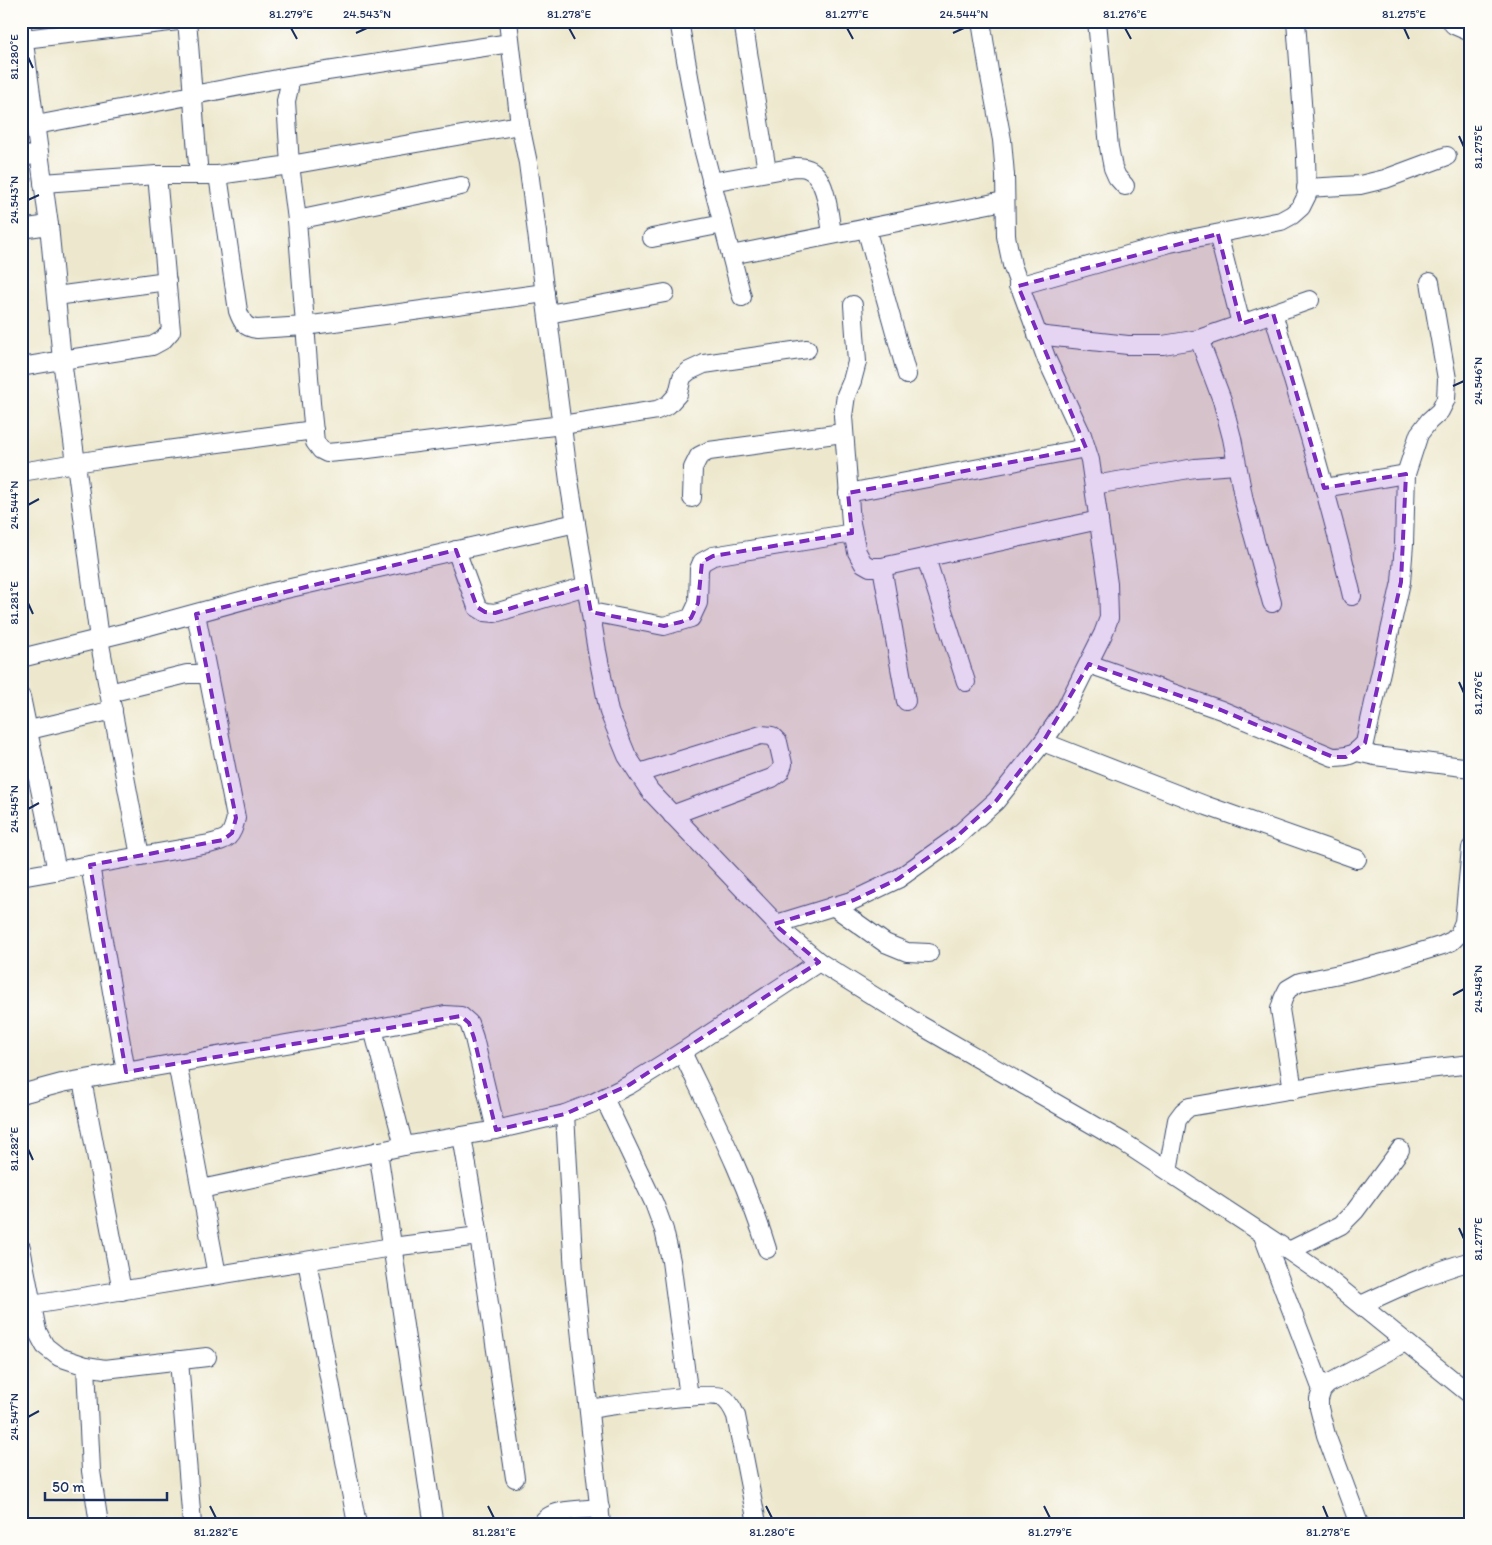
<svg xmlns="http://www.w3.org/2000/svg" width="1492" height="1545" viewBox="0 0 1492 1545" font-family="Itim,sans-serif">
<rect width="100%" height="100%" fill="#fdfcf7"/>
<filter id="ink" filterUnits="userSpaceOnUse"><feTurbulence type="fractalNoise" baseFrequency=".02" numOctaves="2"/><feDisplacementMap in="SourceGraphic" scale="10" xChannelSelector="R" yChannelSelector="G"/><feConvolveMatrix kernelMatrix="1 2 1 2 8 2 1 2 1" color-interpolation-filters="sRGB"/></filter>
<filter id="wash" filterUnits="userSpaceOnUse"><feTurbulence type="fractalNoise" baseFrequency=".0096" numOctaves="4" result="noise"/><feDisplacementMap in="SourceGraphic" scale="20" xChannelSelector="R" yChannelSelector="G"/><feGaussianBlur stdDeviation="1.12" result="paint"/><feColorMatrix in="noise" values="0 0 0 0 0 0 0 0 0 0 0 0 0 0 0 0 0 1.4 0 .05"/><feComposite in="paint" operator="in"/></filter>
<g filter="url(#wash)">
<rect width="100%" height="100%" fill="#ede8cd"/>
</g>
<g filter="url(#ink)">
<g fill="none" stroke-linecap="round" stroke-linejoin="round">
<defs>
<g id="minor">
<polyline points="21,21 49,225 62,360 152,346 163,340 171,331 157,175"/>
<path d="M187,21C192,73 194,124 199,175"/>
<polyline points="508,21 520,125 528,163 569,481 597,651 609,712 627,756 650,791 787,935 819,962 920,1025 1123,1142 1289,1251 1322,1274 1471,1395"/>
<polyline points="679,21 700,137 742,297"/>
<polyline points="743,21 767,171"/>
<polyline points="1097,21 1109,147 1113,168 1117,177 1125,186"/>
<polyline points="24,39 178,21"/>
<polyline points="36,125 288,77"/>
<polyline points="21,157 39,154"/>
<path d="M218,175L238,311C242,322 245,328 257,329L305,326L545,293"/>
<path d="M711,182L796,167C799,167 804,167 808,169C827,176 829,216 832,234"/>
<polyline points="43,183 157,175 218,175 290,165 520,125"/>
<polyline points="461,186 297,220 311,403 315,442 321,450 327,453 360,450 562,425 657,410 668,405 678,394 682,377 689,371 704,364 807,349"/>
<polyline points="1306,188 1360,185 1385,179 1447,156"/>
<polyline points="297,220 290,165 286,101 289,88 288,77 510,43"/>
<polyline points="866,228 907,375"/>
<polyline points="21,229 49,225"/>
<polyline points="1218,234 1241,324"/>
<polyline points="652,238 723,224"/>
<polyline points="731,255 1004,201"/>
<polyline points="1018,286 1170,243 1281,221 1292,215 1301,207 1307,195 1306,157 1296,21"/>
<polyline points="56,296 167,281"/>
<polyline points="853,305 857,362 852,381 846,395 843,416 851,523 857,552 863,563 870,567 882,567 1099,520"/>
<path d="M1273,313C1301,407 1330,501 1352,596"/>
<polyline points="548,314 665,293"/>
<polyline points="1037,335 1128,345 1163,345 1199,339 1310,300"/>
<polyline points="1199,339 1222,400 1232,438 1244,501 1272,603"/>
<polyline points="21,367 62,360 76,463 21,472"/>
<polyline points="1094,485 1195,468 1236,465"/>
<polyline points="1324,488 1406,474"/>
<polyline points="848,493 1086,448"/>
<polyline points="692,498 693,468 699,456 709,451 843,433"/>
<polyline points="456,550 477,607 485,612 495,613 586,586"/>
<polyline points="926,558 966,682"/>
<polyline points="882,567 906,701"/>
<polyline points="591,612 664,626 691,618 698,603 699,569 702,562 713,556 853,533"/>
<polyline points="21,658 127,632 273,592 576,523"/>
<path d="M1089,664L1221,710L1333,757C1349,757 1354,755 1365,743L1401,582L1404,544L1406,474L1419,434L1429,421L1440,411L1446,399L1447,379L1430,282"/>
<polyline points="109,693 187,674 208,674"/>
<polyline points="21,697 57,871"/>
<polyline points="21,732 113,710"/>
<polyline points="1043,742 1207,806 1357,859"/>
<polyline points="1357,752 1375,756 1471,768"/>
<polyline points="639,773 761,735 772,736 778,742 783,764 780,772 772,778 672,815"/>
<polyline points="140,856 99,639 76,463 100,459 314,430"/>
<polyline points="90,865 126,1072"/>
<path d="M21,877L209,844C229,839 231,838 236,818L196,614"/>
<polyline points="833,906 885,943 907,952 929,953"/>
<polyline points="776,924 854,900 898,879 954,839 996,801 1043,742 1065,710 1103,634 1109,618 1108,584 1090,460 1082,435 1047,360 1012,265 1006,236 1005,175 1002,140 989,71 981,21"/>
<polyline points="373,1029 445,1015 461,1016 469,1023 474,1038 496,1130"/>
<path d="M682,1052C713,1117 746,1180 767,1249"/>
<polyline points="177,1063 217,1275"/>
<polyline points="82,1080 122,1291"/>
<polyline points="1293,1090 1280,1009 1283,999 1288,989 1300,982 1344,973 1391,961 1443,945 1452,941 1459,934 1464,922 1471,848"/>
<polyline points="21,1094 62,1083 373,1029 404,1146 496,1130 565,1114 593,1103 629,1085 682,1052 819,962"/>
<polyline points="604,1098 654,1203 664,1230 671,1261 689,1397"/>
<polyline points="565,1114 574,1273 601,1524"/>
<polyline points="462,1136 479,1236 515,1478"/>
<polyline points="378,1151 433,1520"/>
<polyline points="1168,1171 1177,1120 1183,1112 1189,1107 1376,1075 1471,1064"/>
<polyline points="201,1189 404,1146"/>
<polyline points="1262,1233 1322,1390"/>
<polyline points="21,1248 37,1331 45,1346 59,1357 86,1366 105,1369 207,1357"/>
<polyline points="1289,1251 1341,1225 1355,1211 1400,1150"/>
<polyline points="307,1261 357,1524"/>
<polyline points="32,1305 392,1247 479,1236"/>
<path d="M1361,1305C1397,1288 1432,1272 1471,1261"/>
<polyline points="179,1360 192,1524"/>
<polyline points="86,1366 91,1471 99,1524"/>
<path d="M589,1409C609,1406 711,1391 722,1397C729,1401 733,1409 736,1416L757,1523"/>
<path d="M542,1524C549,1508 584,1510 600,1508"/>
<polyline points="1359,1524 1326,1435 1319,1408 1319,1399 1322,1390 1328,1384 1405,1342"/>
</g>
<polyline id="primary" points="1457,21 1471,27"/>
</defs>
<use href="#minor" stroke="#3a4b6f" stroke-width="20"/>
<use href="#primary" stroke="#3a4b6f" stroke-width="30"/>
<use href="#minor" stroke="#fff" stroke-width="18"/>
<use href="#primary" stroke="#fff" stroke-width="28"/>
</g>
</g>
<path fill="#7b2cbf" fill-opacity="0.2" stroke="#7b2cbf" stroke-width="4" stroke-dasharray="10 6" stroke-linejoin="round" d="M1218,234L1241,324L1273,313L1324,488L1406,474L1401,582L1365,743L1346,757H1333L1221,710L1089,664L1043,742L996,801L954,839L898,879L854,900L774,924L819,962L629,1085L565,1114L496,1130L474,1038L469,1023L461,1016L126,1072L90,865L223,840L232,833L236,818L196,614L456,550L477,607L485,612L495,613L586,586L591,612L664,626L681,622L691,618L698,603L702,562L713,556L852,533L848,493L1086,448L1018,286Z"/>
<path fill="none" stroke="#1b2f5e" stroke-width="2" d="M291,28L297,39M569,28L575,39M847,28L853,39M1125,28L1131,39M1404,28L1409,39M356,33L367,28M953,33L964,28M28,57L33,68M1459,136L1464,147M28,200L39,195M1453,386L1464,381M28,505L39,499M28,603L33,614M1459,682L1464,693M28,809L39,803M1453,995L1464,989M28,1149L33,1160M1459,1228L1464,1239M28,1417L39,1411M210,1506L216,1518M488,1506L494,1518M766,1506L772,1518M1044,1506L1050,1518M1323,1506L1328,1518"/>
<rect width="1492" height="1545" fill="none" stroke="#fdfcf7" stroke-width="55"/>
<path d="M45 1492v8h122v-8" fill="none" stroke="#1b2f5e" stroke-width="2.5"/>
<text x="52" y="1492" font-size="15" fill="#1b2f5e" stroke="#fdfcf7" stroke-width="4" paint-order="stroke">50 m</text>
<rect x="28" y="28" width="1436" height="1490" fill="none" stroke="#1b2f5e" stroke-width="2"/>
<g font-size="12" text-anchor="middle" fill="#1b2f5e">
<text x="291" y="18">81.279°E</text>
<text x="367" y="18">24.543°N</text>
<text x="569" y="18">81.278°E</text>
<text x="847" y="18">81.277°E</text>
<text x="964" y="18">24.544°N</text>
<text x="1125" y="18">81.276°E</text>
<text x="1404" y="18">81.275°E</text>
<text transform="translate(14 57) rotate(-90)" y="4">81.280°E</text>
<text transform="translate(1478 147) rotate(-90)" y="4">81.275°E</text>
<text transform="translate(14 200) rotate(-90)" y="4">24.543°N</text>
<text transform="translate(1478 381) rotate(-90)" y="4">24.546°N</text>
<text transform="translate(14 505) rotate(-90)" y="4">24.544°N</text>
<text transform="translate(14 603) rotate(-90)" y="4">81.281°E</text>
<text transform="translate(1478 693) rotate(-90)" y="4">81.276°E</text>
<text transform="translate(14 809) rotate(-90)" y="4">24.545°N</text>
<text transform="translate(1478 989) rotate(-90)" y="4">24.548°N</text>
<text transform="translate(14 1149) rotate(-90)" y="4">81.282°E</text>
<text transform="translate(1478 1239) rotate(-90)" y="4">81.277°E</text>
<text transform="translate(14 1417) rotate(-90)" y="4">24.547°N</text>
<text x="216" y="1536">81.282°E</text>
<text x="494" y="1536">81.281°E</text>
<text x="772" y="1536">81.280°E</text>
<text x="1050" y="1536">81.279°E</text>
<text x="1328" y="1536">81.278°E</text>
</g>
</svg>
